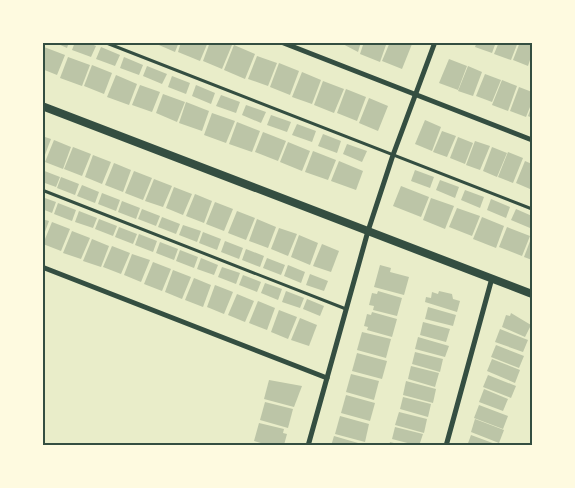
<svg xmlns="http://www.w3.org/2000/svg" width="575" height="488" viewBox="0 0 575 488" font-family="Signika,sans-serif">
<rect width="100%" height="100%" fill="#e9edc9"/>
<g fill="#bcc5a7">
<polygon points="54,42 69,42 67,48"/>
<polygon points="75,42 87,42 96,46 91,57 72,50"/>
<polygon points="152,42 179,42 175,52"/>
<polygon points="181,42 208,42 200,61 178,52"/>
<polygon points="210,42 225,42 232,45 222,69 203,61"/>
<polygon points="339,42 361,42 358,52"/>
<polygon points="364,42 387,42 380,62 360,54"/>
<polygon points="390,42 412,44 402,69 382,61"/>
<polygon points="477,42 496,42 492,53 475,47"/>
<polygon points="499,42 518,42 511,60 494,54"/>
<polygon points="520,42 532,42 532,54 528,66 513,60"/>
<polygon points="234,45 255,54 245,79 224,70"/>
<polygon points="44,47 65,55 57,75 42,69"/>
<polygon points="101,47 120,55 115,66 96,59"/>
<polygon points="257,56 277,63 268,86 248,79"/>
<polygon points="68,57 90,65 82,86 60,78"/>
<polygon points="124,57 143,65 139,75 120,68"/>
<polygon points="449,59 467,66 458,90 439,83"/>
<polygon points="279,63 299,71 290,95 270,87"/>
<polygon points="92,65 112,73 104,94 84,86"/>
<polygon points="147,66 167,74 162,84 143,76"/>
<polygon points="468,66 482,72 473,96 458,91"/>
<polygon points="302,72 321,80 312,104 292,97"/>
<polygon points="485,74 501,80 492,102 476,96"/>
<polygon points="116,75 137,84 129,105 107,97"/>
<polygon points="172,76 190,83 186,94 168,87"/>
<polygon points="502,80 517,86 508,111 492,105"/>
<polygon points="323,81 344,89 334,113 314,105"/>
<polygon points="140,85 160,92 152,112 132,105"/>
<polygon points="196,85 215,93 211,104 192,96"/>
<polygon points="519,87 532,92 532,102 526,117 510,111"/>
<polygon points="346,89 366,97 357,121 337,113"/>
<polygon points="163,94 185,102 177,122 156,113"/>
<polygon points="221,95 240,102 236,113 216,106"/>
<polygon points="369,98 388,106 378,131 359,123"/>
<polygon points="186,102 209,111 202,131 179,123"/>
<polygon points="246,105 266,112 261,123 242,115"/>
<polygon points="532,105 532,118 528,116"/>
<polygon points="212,113 235,121 226,143 204,135"/>
<polygon points="271,115 291,122 287,132 267,125"/>
<polygon points="425,120 441,127 432,151 415,144"/>
<polygon points="237,122 260,131 252,152 229,144"/>
<polygon points="297,124 316,131 312,142 292,135"/>
<polygon points="442,131 456,136 447,157 433,152"/>
<polygon points="263,132 286,141 278,161 255,152"/>
<polygon points="323,134 341,141 337,153 318,146"/>
<polygon points="42,136 51,139 43,160 42,160"/>
<polygon points="458,137 473,143 465,164 450,158"/>
<polygon points="54,140 71,147 63,169 45,162"/>
<polygon points="475,141 490,146 480,170 466,165"/>
<polygon points="288,142 310,151 302,171 280,162"/>
<polygon points="347,144 367,151 362,162 343,154"/>
<polygon points="73,147 91,154 82,176 64,169"/>
<polygon points="492,147 507,153 497,177 483,171"/>
<polygon points="313,151 336,160 328,180 305,172"/>
<polygon points="508,152 523,158 513,183 498,177"/>
<polygon points="93,155 111,162 102,184 85,177"/>
<polygon points="339,161 363,171 356,190 331,181"/>
<polygon points="525,161 532,164 532,181 530,189 516,183"/>
<polygon points="114,163 131,170 123,192 105,185"/>
<polygon points="42,170 60,177 56,187 42,182"/>
<polygon points="415,170 434,177 430,188 411,181"/>
<polygon points="134,171 152,178 143,200 125,193"/>
<polygon points="61,177 79,184 75,195 57,188"/>
<polygon points="154,179 172,186 163,207 145,201"/>
<polygon points="440,180 459,187 455,198 436,190"/>
<polygon points="82,185 99,192 95,203 77,196"/>
<polygon points="401,186 429,197 421,217 393,206"/>
<polygon points="174,187 192,194 183,215 166,208"/>
<polygon points="465,190 484,197 480,208 461,200"/>
<polygon points="102,193 120,200 116,211 98,204"/>
<polygon points="195,194 212,201 204,223 186,216"/>
<polygon points="42,197 56,202 52,213 42,209"/>
<polygon points="431,198 454,206 445,229 423,220"/>
<polygon points="491,199 510,207 506,218 487,210"/>
<polygon points="122,201 140,208 136,219 118,212"/>
<polygon points="215,202 233,209 224,231 206,224"/>
<polygon points="58,203 76,210 72,221 54,214"/>
<polygon points="457,208 480,216 472,236 449,227"/>
<polygon points="142,209 160,216 156,226 138,219"/>
<polygon points="516,209 532,216 530,228 511,220"/>
<polygon points="79,211 97,218 93,228 75,222"/>
<polygon points="237,211 255,218 246,240 228,233"/>
<polygon points="162,217 180,224 176,234 158,227"/>
<polygon points="482,217 504,226 496,248 473,239"/>
<polygon points="42,219 49,221 43,237 42,237"/>
<polygon points="99,219 117,226 113,236 95,229"/>
<polygon points="257,219 276,227 268,248 249,241"/>
<polygon points="52,222 70,229 61,251 43,244"/>
<polygon points="183,225 201,231 197,242 179,235"/>
<polygon points="119,227 137,234 133,244 115,237"/>
<polygon points="507,227 530,236 522,256 499,247"/>
<polygon points="279,228 297,234 288,256 271,249"/>
<polygon points="72,231 90,238 81,259 63,253"/>
<polygon points="203,232 221,239 217,250 199,243"/>
<polygon points="139,234 157,241 153,252 135,245"/>
<polygon points="299,235 318,243 310,265 291,257"/>
<polygon points="532,236 532,260 524,257"/>
<polygon points="92,239 109,246 101,267 83,261"/>
<polygon points="225,241 243,248 239,259 221,252"/>
<polygon points="160,242 178,249 174,260 156,253"/>
<polygon points="322,244 339,251 331,272 313,266"/>
<polygon points="112,246 130,253 121,274 103,267"/>
<polygon points="246,249 264,256 260,267 242,260"/>
<polygon points="180,250 198,257 194,268 176,261"/>
<polygon points="132,254 150,260 141,282 124,275"/>
<polygon points="201,258 218,265 214,275 197,269"/>
<polygon points="267,258 285,265 281,275 263,268"/>
<polygon points="153,262 171,269 162,291 144,284"/>
<polygon points="288,265 305,272 301,283 284,276"/>
<polygon points="380,265 391,268 390,272 409,277 404,295 374,287"/>
<polygon points="222,267 240,273 236,284 218,277"/>
<polygon points="173,270 191,277 182,299 165,292"/>
<polygon points="310,274 328,281 324,291 306,285"/>
<polygon points="243,275 261,282 257,292 239,285"/>
<polygon points="194,278 211,285 203,307 185,300"/>
<polygon points="265,283 282,289 278,300 261,293"/>
<polygon points="215,285 233,292 224,314 207,307"/>
<polygon points="286,291 304,298 300,308 282,302"/>
<polygon points="378,291 402,298 397,316 373,310 374,306 369,305 372,293 377,294"/>
<polygon points="439,291 452,294 453,299 460,301 457,312 425,302 426,297 431,298 432,292 438,294"/>
<polygon points="237,294 254,301 245,322 228,315"/>
<polygon points="307,299 324,306 320,316 303,309"/>
<polygon points="258,301 275,308 267,330 249,323"/>
<polygon points="428,307 456,315 453,326 425,319"/>
<polygon points="279,310 297,317 288,339 271,332"/>
<polygon points="372,312 397,319 392,337 367,330 368,327 364,326 367,314 371,315"/>
<polygon points="511,313 531,325 525,337 502,327 506,315 510,316"/>
<polygon points="300,318 317,325 309,346 291,340"/>
<polygon points="423,322 450,329 446,342 420,335"/>
<polygon points="500,329 528,340 523,352 495,342"/>
<polygon points="362,332 391,339 386,358 357,350"/>
<polygon points="418,337 449,346 445,357 415,349"/>
<polygon points="496,345 524,356 519,368 491,357"/>
<polygon points="415,352 443,359 440,372 412,364"/>
<polygon points="357,353 387,361 382,379 352,371"/>
<polygon points="492,359 520,370 515,383 487,371"/>
<polygon points="411,366 439,373 435,387 408,379"/>
<polygon points="351,374 379,381 374,400 346,392"/>
<polygon points="488,375 516,386 511,398 483,387"/>
<polygon points="269,380 302,386 294,407 264,399"/>
<polygon points="406,381 436,389 433,403 403,395"/>
<polygon points="484,389 508,399 503,411 479,402"/>
<polygon points="346,395 375,403 370,421 341,413"/>
<polygon points="403,397 431,404 428,417 400,409"/>
<polygon points="265,402 293,409 288,428 260,420"/>
<polygon points="479,405 508,416 503,429 474,418"/>
<polygon points="399,412 427,419 424,433 395,425"/>
<polygon points="340,416 369,424 365,442 335,434"/>
<polygon points="475,419 504,430 499,443 471,432"/>
<polygon points="259,423 284,429 283,433 287,434 284,445 271,446 254,441"/>
<polygon points="395,427 423,434 419,446 392,439"/>
<polygon points="471,435 498,445 498,446 467,446"/>
<polygon points="334,436 365,445 365,446 331,446"/>
<polygon points="390,442 402,445 402,446 389,446"/>
</g>
<g fill="none" stroke-linecap="round" stroke-linejoin="round">
<g stroke="#344e41" stroke-width="3">
<polyline points="104,42 532,209"/>
<polyline points="42,190 346,309"/>
</g>
<g stroke="#344e41" stroke-width="5">
<polyline points="281,42 532,140"/>
<polyline points="42,267 327,378"/>
<polyline points="308,446 368,231 393,155 435,42"/>
<polyline points="446,446 492,278"/>
</g>
<polyline stroke="#344e41" stroke-width="8" points="42,106 532,294"/>
</g>
<rect width="575" height="488" fill="none" stroke="#fefae0" stroke-width="88"/>
<rect x="44" y="44" width="487" height="400" fill="none" stroke="#344e41" stroke-width="2"/>
</svg>
